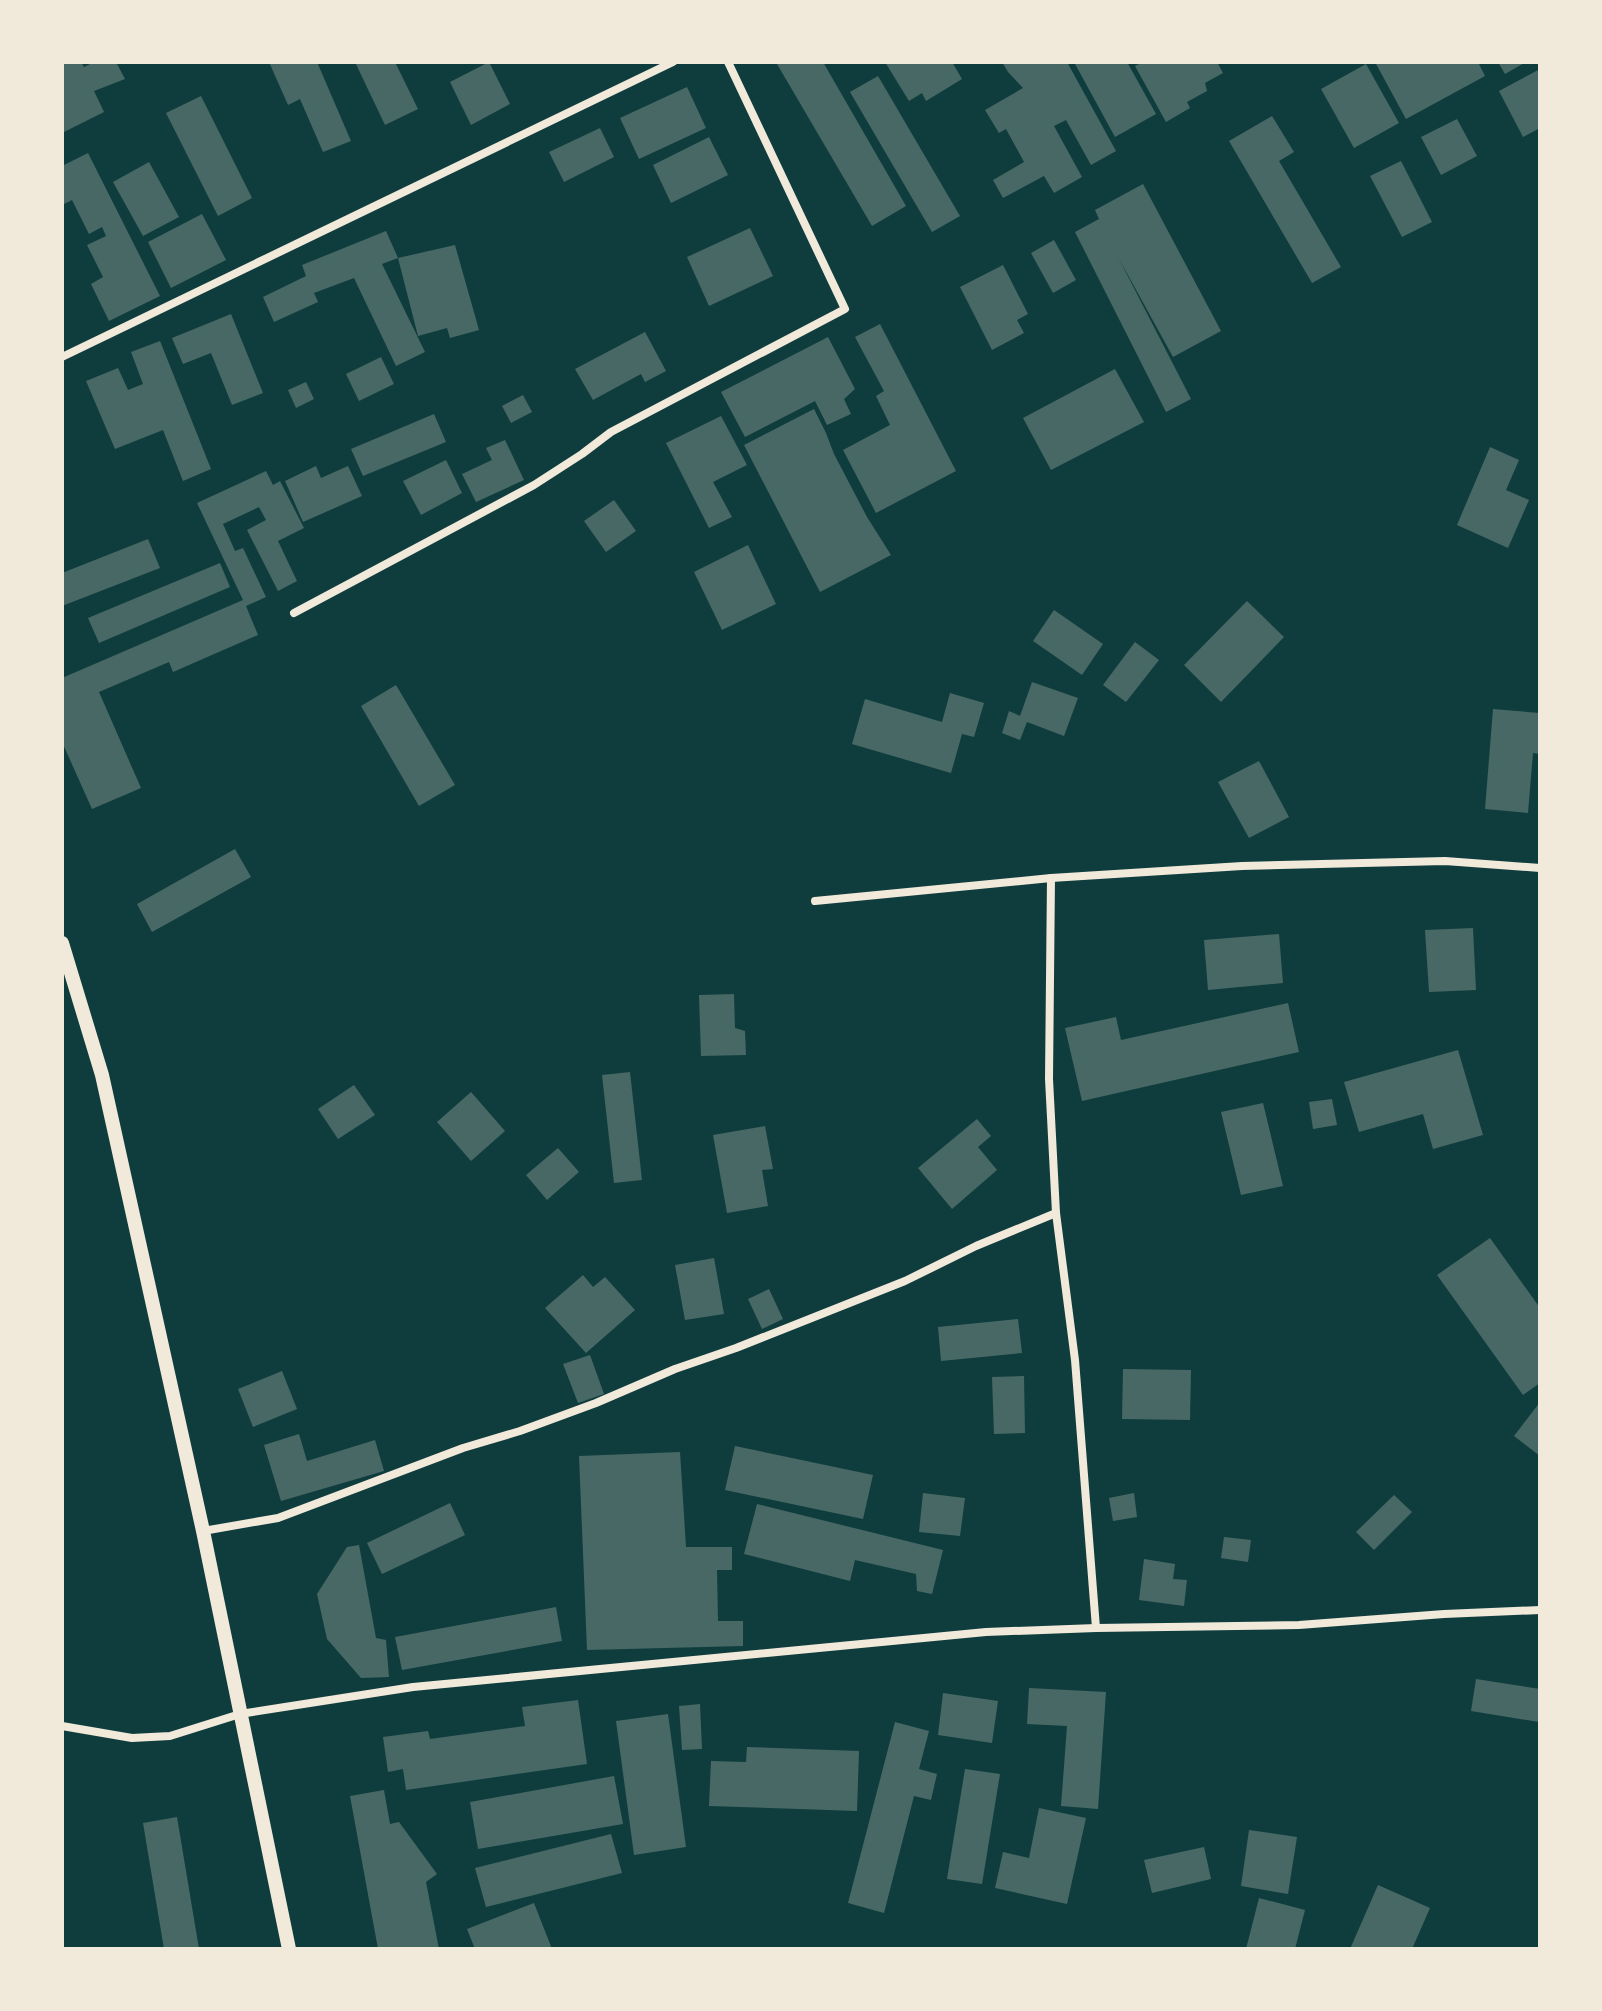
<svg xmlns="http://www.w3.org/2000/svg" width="1602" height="2011" viewBox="0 0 1602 2011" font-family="'Varela Round',sans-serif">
<rect width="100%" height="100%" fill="#0f3d3e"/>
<g fill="#486865">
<polygon points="62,62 81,62 84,67 94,62 116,62 125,79 94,91 104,112 62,133"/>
<polygon points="269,62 317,62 351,141 323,152 300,99 288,105"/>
<polygon points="355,62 395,62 418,109 385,125"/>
<polygon points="489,62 510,104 471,125 450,82"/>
<polygon points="780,62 823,62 906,206 872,226 777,64"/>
<polygon points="885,62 952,62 962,79 926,101 922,93 909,101"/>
<polygon points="1002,62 1067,62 1116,151 1091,165 1066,120 1054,126 1082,177 1054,193 1044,176 1003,198 993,180 1024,162 1006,129 999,133 985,110 1023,88 1008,72"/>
<polygon points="1074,62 1127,62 1156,114 1115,137"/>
<polygon points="1143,62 1217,62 1223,73 1205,83 1207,91 1187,102 1190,108 1166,122 1135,66"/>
<polygon points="1375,62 1478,62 1485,76 1406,119"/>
<polygon points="1498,62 1526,62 1505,74"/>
<polygon points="1366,64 1399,123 1354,148 1321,89"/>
<polygon points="1540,69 1540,128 1523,137 1499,91"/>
<polygon points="878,76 960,216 932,232 850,92"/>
<polygon points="687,87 706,128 639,159 620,118"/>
<polygon points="201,96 252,198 218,216 166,113"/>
<polygon points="1272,116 1294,152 1279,161 1341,267 1312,283 1229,141"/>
<polygon points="1457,119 1477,156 1441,175 1421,137"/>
<polygon points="600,128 614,157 564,182 549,152"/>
<polygon points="709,137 728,175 671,203 653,165"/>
<polygon points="88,153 160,296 109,321 91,284 103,277 87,245 106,236 102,227 89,234 72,200 64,204 62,201 62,166"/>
<polygon points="1401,161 1432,222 1402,237 1370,176"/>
<polygon points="149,162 179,217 143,236 113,182"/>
<polygon points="1143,184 1221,331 1173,357 1118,257 1191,399 1166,412 1075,232 1099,219 1095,210"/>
<polygon points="202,214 226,260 171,288 148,242"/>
<polygon points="750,228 773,276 709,306 687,257"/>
<polygon points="386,231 398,258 382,264 425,352 396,366 354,278 314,293 318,302 274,322 263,297 306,276 302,265"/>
<polygon points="1054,240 1076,280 1053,293 1031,253"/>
<polygon points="455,245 479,330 450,338 447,328 418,336 398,258"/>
<polygon points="1003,265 1028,314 1017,320 1024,333 992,350 960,287"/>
<polygon points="231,314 263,393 232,405 211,353 183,364 172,338"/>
<polygon points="880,324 956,471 876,513 843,450 890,425 876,396 884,391 855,337"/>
<polygon points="645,332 666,371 645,382 641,374 593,400 575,369"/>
<polygon points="828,337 855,389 844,399 851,414 827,425 815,401 745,437 721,392"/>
<polygon points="160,341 211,469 183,481 163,430 115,449 86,381 118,368 128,390 143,384 131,352"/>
<polygon points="381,357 394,384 359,401 346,374"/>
<polygon points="1115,369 1144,422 1051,470 1023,418"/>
<polygon points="306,382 314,399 296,408 288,390"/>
<polygon points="523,395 532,412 511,423 502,406"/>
<polygon points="814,409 826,433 834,454 867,517 891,555 820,592 744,445"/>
<polygon points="434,414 446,442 363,476 351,449"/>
<polygon points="721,416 747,465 713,482 732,517 709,528 666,443"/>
<polygon points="505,440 524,480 476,502 462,474 492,460 486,448"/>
<polygon points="1490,447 1519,460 1506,490 1529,500 1508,548 1457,525"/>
<polygon points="446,460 462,493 421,515 403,481"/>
<polygon points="316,466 321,478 348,466 362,496 303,522 285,481"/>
<polygon points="266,471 273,485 280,481 304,528 278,541 297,581 278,591 247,530 266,520 259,507 223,524 235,551 243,548 266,597 246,606 258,635 173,672 169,662 99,692 141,788 92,809 62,742 62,678 243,600 197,503"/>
<polygon points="614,500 636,531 606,552 584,521"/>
<polygon points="148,539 160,568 62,606 62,573"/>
<polygon points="748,545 776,604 722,630 694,572"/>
<polygon points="220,563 230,587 99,643 88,618"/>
<polygon points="1247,601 1284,637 1221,702 1184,665"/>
<polygon points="1054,610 1103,644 1082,675 1033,641"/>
<polygon points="1135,642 1159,660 1126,702 1103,685"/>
<polygon points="1032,682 1078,698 1064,736 1027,722 1020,740 1002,733 1009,711 1020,716"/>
<polygon points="396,685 455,785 419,806 361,706"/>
<polygon points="950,693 984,703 974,737 962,734 951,773 852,744 865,699 942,722"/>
<polygon points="1493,709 1540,713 1540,754 1533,753 1528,813 1485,809"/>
<polygon points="1259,761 1289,817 1249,838 1218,782"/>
<polygon points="235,849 251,877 152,932 137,904"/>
<polygon points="1473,928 1476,990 1429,992 1425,930"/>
<polygon points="1279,934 1283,983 1208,990 1204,940"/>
<polygon points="734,994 735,1028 745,1031 746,1055 701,1056 699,995"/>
<polygon points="1288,1003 1299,1052 1082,1101 1065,1028 1116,1017 1121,1040"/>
<polygon points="1458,1050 1483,1135 1433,1149 1423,1114 1359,1132 1344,1082"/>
<polygon points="630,1072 642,1180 614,1183 602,1075"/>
<polygon points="354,1085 375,1115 338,1139 318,1109"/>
<polygon points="471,1092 505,1131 471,1161 437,1122"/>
<polygon points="1332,1099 1337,1125 1313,1129 1309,1102"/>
<polygon points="1263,1103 1283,1186 1241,1195 1221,1112"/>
<polygon points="977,1119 991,1136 978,1147 997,1170 952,1209 918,1168"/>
<polygon points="765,1126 773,1169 762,1170 768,1206 727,1213 713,1135"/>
<polygon points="558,1148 579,1172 547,1200 526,1175"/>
<polygon points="1490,1238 1540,1308 1540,1383 1523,1395 1437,1275"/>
<polygon points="714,1258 724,1314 685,1320 675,1265"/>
<polygon points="583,1275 593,1287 605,1277 635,1310 586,1353 545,1308"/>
<polygon points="769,1289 783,1319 762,1329 748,1299"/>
<polygon points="1018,1319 1022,1353 941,1361 938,1327"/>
<polygon points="590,1355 604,1394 578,1403 563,1364"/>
<polygon points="1123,1369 1191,1370 1190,1420 1122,1419"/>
<polygon points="282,1371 297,1409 253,1427 238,1389"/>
<polygon points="1024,1376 1025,1433 994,1434 992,1377"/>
<polygon points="1540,1402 1540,1456 1514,1436"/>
<polygon points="299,1434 307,1461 375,1440 384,1471 281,1501 264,1445"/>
<polygon points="735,1446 873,1475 863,1519 725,1490"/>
<polygon points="680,1452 686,1547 732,1547 732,1570 717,1570 718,1621 743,1621 743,1646 587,1650 579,1456"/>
<polygon points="923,1493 965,1498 960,1536 919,1532"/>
<polygon points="1134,1493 1137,1517 1113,1521 1109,1498"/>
<polygon points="1394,1495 1412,1512 1374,1550 1356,1532"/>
<polygon points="450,1503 465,1535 382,1574 367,1543"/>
<polygon points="757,1504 943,1550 932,1594 917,1591 916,1574 855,1560 850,1581 744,1554"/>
<polygon points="1224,1537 1251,1540 1248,1562 1221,1558"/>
<polygon points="359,1545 376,1638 386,1640 389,1677 361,1678 327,1639 317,1594 347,1547"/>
<polygon points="1144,1559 1175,1564 1173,1579 1187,1580 1184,1606 1139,1600"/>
<polygon points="556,1607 562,1641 402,1670 395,1637"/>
<polygon points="1476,1679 1540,1689 1539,1722 1471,1711"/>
<polygon points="1029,1688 1106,1692 1098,1809 1061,1806 1067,1726 1027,1724"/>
<polygon points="943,1693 998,1701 992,1743 938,1735"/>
<polygon points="578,1700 587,1764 406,1790 403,1769 388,1772 383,1737 428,1731 430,1739 525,1726 522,1707"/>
<polygon points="700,1704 702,1749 682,1750 679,1706"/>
<polygon points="668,1714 686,1847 634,1855 616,1721"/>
<polygon points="895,1722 929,1731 919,1769 937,1774 931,1800 914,1796 884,1913 848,1903"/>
<polygon points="747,1747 859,1751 857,1811 709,1806 711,1761 746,1762"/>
<polygon points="965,1769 1000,1774 982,1884 947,1879"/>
<polygon points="614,1776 623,1824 478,1849 470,1802"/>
<polygon points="384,1790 390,1824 399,1822 437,1874 426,1882 439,1949 378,1949 350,1796"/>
<polygon points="1039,1808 1086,1818 1067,1904 995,1888 1003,1852 1029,1858"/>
<polygon points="177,1817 199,1949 164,1949 143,1823"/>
<polygon points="1249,1830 1297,1837 1288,1894 1241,1886"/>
<polygon points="611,1834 622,1873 486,1907 475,1868"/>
<polygon points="1204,1847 1211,1879 1152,1893 1144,1860"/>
<polygon points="1378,1885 1430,1908 1412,1949 1350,1949"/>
<polygon points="1259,1898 1305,1910 1295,1949 1246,1949"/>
<polygon points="534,1903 552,1949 496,1949 496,1947 491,1949 475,1949 467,1929"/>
</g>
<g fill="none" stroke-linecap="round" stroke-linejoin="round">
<g stroke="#f1e9da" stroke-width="8">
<polyline points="62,357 673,62"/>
<polyline points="294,613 534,485 582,454 611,432 845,309 728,62"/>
<polyline points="1051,878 1049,1079 1056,1213 1075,1360 1096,1628"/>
<polyline points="815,901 1051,878 1242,866 1445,861 1540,868"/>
<polyline points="203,1531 278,1518 463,1448 520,1431 596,1403 675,1369 736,1348 905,1281 976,1246 1056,1213"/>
<polyline points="62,1726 132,1738 170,1736 240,1714 413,1687 986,1632 1096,1628 1299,1625 1444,1614 1540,1610"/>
</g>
<polyline stroke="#f1e9da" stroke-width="14" points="62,943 102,1075 203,1531 289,1949"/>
</g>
<rect width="1602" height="2011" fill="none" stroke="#f1e9da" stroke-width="128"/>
</svg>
